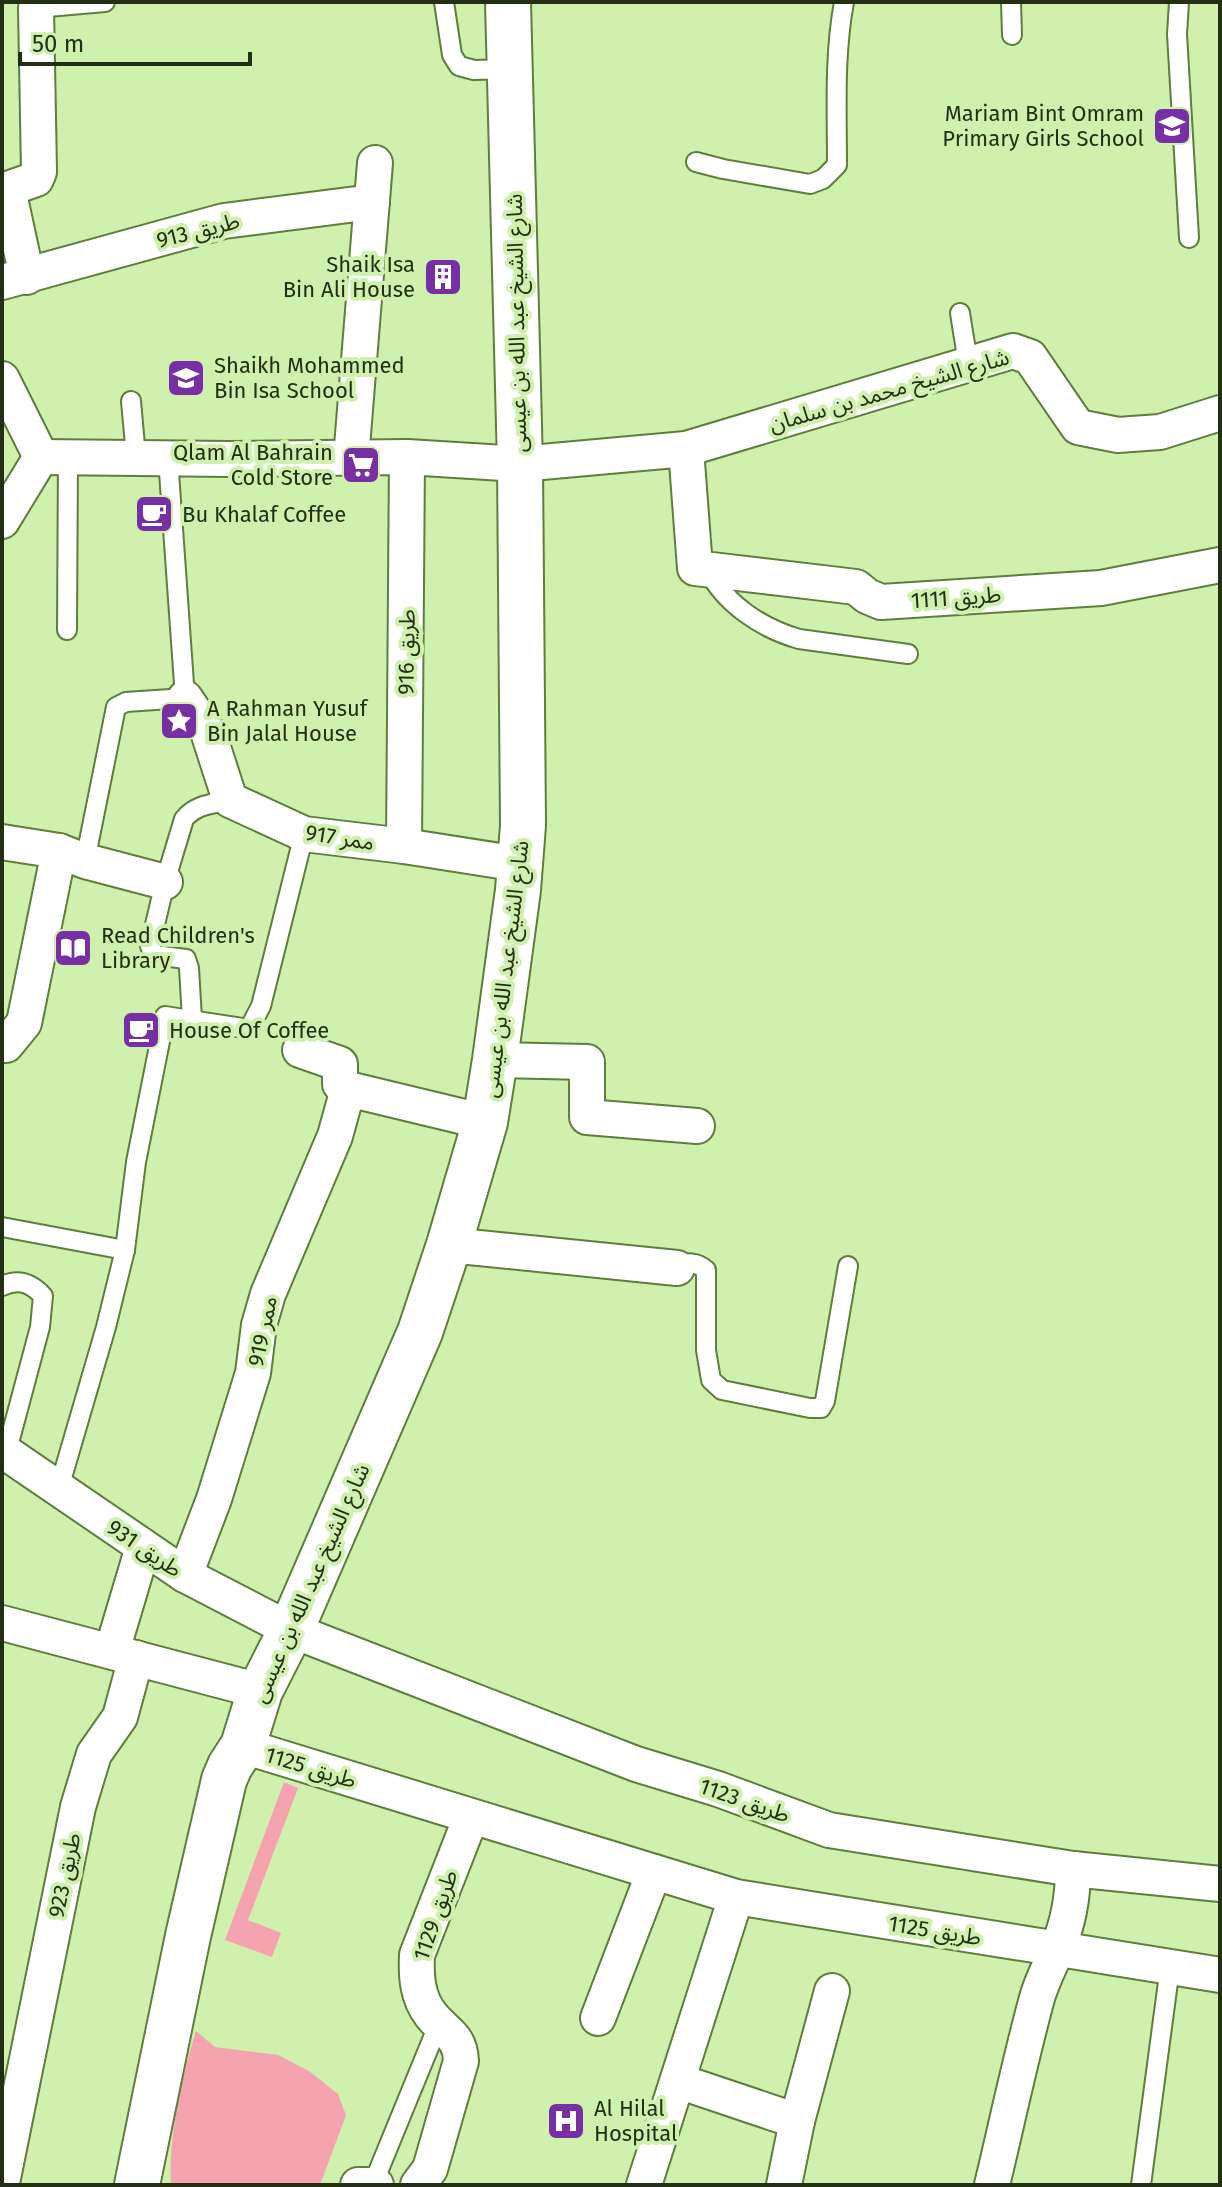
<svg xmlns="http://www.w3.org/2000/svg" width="1222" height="2187" viewBox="0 0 1222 2187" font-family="'Fira Sans','Noto Sans Arabic',sans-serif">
<rect width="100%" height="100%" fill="#cff1ad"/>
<g fill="#f6a3b0">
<polygon points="284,1782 298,1788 248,1920 281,1933 272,1957 225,1940"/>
<path d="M196,2031L215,2047L278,2055L309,2071L338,2094L346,2115L320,2185H171C168,2139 182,2075 196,2031Z"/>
</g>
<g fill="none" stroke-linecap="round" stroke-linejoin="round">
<defs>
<g id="service">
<polyline points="444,2 452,55 459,66 474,70 510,69"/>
<polyline points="1011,2 1012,35"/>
<polyline points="1179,2 1177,34 1189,238"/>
<polyline points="36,8 105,2"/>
<path d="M696,162L723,169L810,184L823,179L837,165C837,110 834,56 844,2"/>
<polyline points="960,313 968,363"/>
<polyline points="131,401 136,457"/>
<path d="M707,569C725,604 761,628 799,639L908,654"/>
<polyline points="67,630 68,457"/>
<polyline points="85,861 116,707 126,702 185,698 168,458"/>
<path d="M192,1019L189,968L186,959L154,955L150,946L165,882L184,819C196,804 213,804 230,800"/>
<polyline points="2,1227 125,1250"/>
<path d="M677,1268C686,1261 697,1262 706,1270V1350L711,1380L722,1390L810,1408H821L825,1401L848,1266"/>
<path d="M2,1286C19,1278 31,1283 43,1296L40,1327L5,1458"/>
<polyline points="59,1488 106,1327 125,1250 136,1162 165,1016 249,1029 261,1006 304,834"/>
<polyline points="373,2184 439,2023"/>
<polyline points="1141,2185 1170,1967"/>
</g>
<g id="minor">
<polyline points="8,189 27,277"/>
<polyline points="2,191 36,179 39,172 36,8"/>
<polyline points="2,282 224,221 372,202"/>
<polyline points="2,379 41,457"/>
<polyline points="686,449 695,568 856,587 867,596 881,602 1101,588 1220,565"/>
<polyline points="41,457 230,459 407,457 520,464 686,449 1013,351 1030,357 1078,427 1118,435 1160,432 1220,413"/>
<polyline points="351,459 375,163"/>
<polyline points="2,521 41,457"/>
<polyline points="185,698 208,732 230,800 304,834 404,846 519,864"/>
<polyline points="2,842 59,851 85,861 165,882"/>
<polyline points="404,846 407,457"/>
<polyline points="2,1045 6,1045 24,1023 59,851"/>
<polyline points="300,1050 340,1064 340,1084 348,1089 485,1122"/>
<polyline points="495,1060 587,1062 587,1117 697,1126"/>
<polyline points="449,1245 677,1268"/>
<polyline points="2,1450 185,1575 291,1630 636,1764 718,1789 829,1830 1073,1869 1220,1884"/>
<polyline points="185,1575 214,1499 253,1373 259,1325 268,1294 335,1136 348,1089"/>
<polyline points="2,1623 260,1691"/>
<polyline points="112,1651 143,1547"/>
<polyline points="243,1746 736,1897 1220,1975"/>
<polyline points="598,2018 654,1872"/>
<polyline points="678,2081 797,2121"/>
<polyline points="2,2183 78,1807 94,1754 120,1717 136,1658"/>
<polyline points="358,2185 376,2185"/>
<path d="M418,2185L430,2169L461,2061C460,2035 445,2033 431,2015C417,1997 416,1976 417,1955L471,1817"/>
<polyline points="644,2185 736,1897"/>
<polyline points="784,2185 797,2121 832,1991"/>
<path d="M992,2185C1007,2123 1020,2060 1037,1998C1042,1980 1051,1964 1058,1947C1069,1921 1073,1896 1073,1869"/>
</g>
<polyline id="tertiary" points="137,2185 188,1936 224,1780 230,1766 243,1746 260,1691 291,1630 420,1332 449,1245 485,1122 495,1060 518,890 523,825 520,464 508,2"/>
</defs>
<use href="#service" stroke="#5f7d3d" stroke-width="22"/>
<use href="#minor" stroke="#5f7d3d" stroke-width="38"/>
<use href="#tertiary" stroke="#5f7d3d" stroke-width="48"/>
<use href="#service" stroke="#fff" stroke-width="18"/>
<use href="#minor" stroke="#fff" stroke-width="34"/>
<use href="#tertiary" stroke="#fff" stroke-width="44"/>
</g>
<defs>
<symbol id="school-square" viewBox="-11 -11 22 22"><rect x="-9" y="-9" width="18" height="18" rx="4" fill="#7730a3" stroke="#cff1ad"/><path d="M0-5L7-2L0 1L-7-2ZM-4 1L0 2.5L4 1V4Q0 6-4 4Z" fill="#fff"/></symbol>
<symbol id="building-square" viewBox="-11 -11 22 22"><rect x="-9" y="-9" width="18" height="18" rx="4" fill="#7730a3" stroke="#cff1ad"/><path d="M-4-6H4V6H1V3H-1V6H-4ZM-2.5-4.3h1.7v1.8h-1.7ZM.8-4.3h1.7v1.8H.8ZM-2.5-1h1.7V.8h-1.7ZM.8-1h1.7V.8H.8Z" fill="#fff"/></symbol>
<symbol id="supermarket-square" viewBox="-11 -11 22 22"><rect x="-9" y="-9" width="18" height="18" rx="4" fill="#7730a3" stroke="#cff1ad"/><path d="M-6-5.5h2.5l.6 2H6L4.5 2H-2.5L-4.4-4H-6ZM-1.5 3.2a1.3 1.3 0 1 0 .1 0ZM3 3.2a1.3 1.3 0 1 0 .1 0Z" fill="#fff"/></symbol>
<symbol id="cafe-square" viewBox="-11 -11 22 22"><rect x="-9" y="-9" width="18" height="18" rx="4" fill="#7730a3" stroke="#cff1ad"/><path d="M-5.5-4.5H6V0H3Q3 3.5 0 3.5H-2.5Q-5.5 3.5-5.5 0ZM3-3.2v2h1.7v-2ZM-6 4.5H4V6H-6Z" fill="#fff"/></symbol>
<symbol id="sight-square" viewBox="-11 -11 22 22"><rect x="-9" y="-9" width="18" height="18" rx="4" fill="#7730a3" stroke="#cff1ad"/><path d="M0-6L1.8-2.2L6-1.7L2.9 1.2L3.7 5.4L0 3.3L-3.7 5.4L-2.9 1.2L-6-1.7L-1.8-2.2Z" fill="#fff"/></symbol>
<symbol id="library-square" viewBox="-11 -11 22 22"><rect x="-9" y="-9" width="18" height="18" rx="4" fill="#7730a3" stroke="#cff1ad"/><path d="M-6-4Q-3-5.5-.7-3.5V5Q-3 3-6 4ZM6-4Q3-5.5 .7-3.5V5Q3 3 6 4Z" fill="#fff"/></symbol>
<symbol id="hospital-square" viewBox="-11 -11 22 22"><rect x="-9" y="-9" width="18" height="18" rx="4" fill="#7730a3" stroke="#cff1ad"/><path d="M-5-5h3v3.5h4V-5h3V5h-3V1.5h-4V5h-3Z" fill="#fff"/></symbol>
</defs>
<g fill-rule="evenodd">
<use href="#school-square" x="1150" y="104" width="44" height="44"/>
<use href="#building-square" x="421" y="255" width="44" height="44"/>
<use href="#school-square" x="164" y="356" width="44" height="44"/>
<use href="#supermarket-square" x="339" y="443" width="44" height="44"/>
<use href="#cafe-square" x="132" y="492" width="44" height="44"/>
<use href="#sight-square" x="157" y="699" width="44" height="44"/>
<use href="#library-square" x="51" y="926" width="44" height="44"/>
<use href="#cafe-square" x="119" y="1008" width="44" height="44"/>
<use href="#hospital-square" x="544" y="2099" width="44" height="44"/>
</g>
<g text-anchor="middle" stroke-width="8" stroke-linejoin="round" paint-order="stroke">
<g font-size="22" fill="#222f14" stroke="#cff1ad" text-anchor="start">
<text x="1144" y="121" text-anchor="end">Mariam Bint Omram<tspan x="1144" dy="25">Primary Girls School</tspan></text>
<text x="415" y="272" text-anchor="end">Shaik Isa<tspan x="415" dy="25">Bin Ali House</tspan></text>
<text x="214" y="373">Shaikh Mohammed<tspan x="214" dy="25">Bin Isa School</tspan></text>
<text x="333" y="460" text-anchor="end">Qlam Al Bahrain<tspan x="333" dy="25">Cold Store</tspan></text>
<text x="182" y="522">Bu Khalaf Coffee</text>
<text x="207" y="716">A Rahman Yusuf<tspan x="207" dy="25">Bin Jalal House</tspan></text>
<text x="101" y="943">Read Children's<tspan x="101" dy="25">Library</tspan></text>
<text x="169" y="1038">House Of Coffee</text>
<text x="594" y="2116">Al Hilal<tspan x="594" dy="25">Hospital</tspan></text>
</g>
<g font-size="22" fill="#222f14" stroke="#cff1ad">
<text transform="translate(198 230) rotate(-14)" y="8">طريق 913</text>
<text transform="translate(516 323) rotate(-91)" y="8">شارع الشيخ عبد الله بن عيسى</text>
<text transform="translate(889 390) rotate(-16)" y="8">شارع الشيخ محمد بن سلمان</text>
<text transform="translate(956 597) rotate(-4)" y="8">طريق 1111</text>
<text transform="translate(406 652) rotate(-89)" y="8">طريق 916</text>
<text transform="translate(340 837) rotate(9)" y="8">ممر 917</text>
<text transform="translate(505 969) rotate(-83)" y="8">شارع الشيخ عبد الله بن عيسى</text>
<text transform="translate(262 1331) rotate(-78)" y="8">ممر 919</text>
<text transform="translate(145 1548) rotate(34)" y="8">طريق 931</text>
<text transform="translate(310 1583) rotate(-66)" y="8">شارع الشيخ عبد الله بن عيسى</text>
<text transform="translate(311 1767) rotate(17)" y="8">طريق 1125</text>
<text transform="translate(745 1800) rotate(19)" y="8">طريق 1123</text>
<text transform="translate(64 1875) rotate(-78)" y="8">طريق 923</text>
<text transform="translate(435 1915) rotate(-71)" y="8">طريق 1129</text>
<text transform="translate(935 1930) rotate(9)" y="8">طريق 1125</text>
</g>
</g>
<rect width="1222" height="2187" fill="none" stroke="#222f14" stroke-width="8"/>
<path d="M20 52v12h230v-12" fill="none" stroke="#222f14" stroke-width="4"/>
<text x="32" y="52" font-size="24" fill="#222f14" stroke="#cff1ad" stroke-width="6" paint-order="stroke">50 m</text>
</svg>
